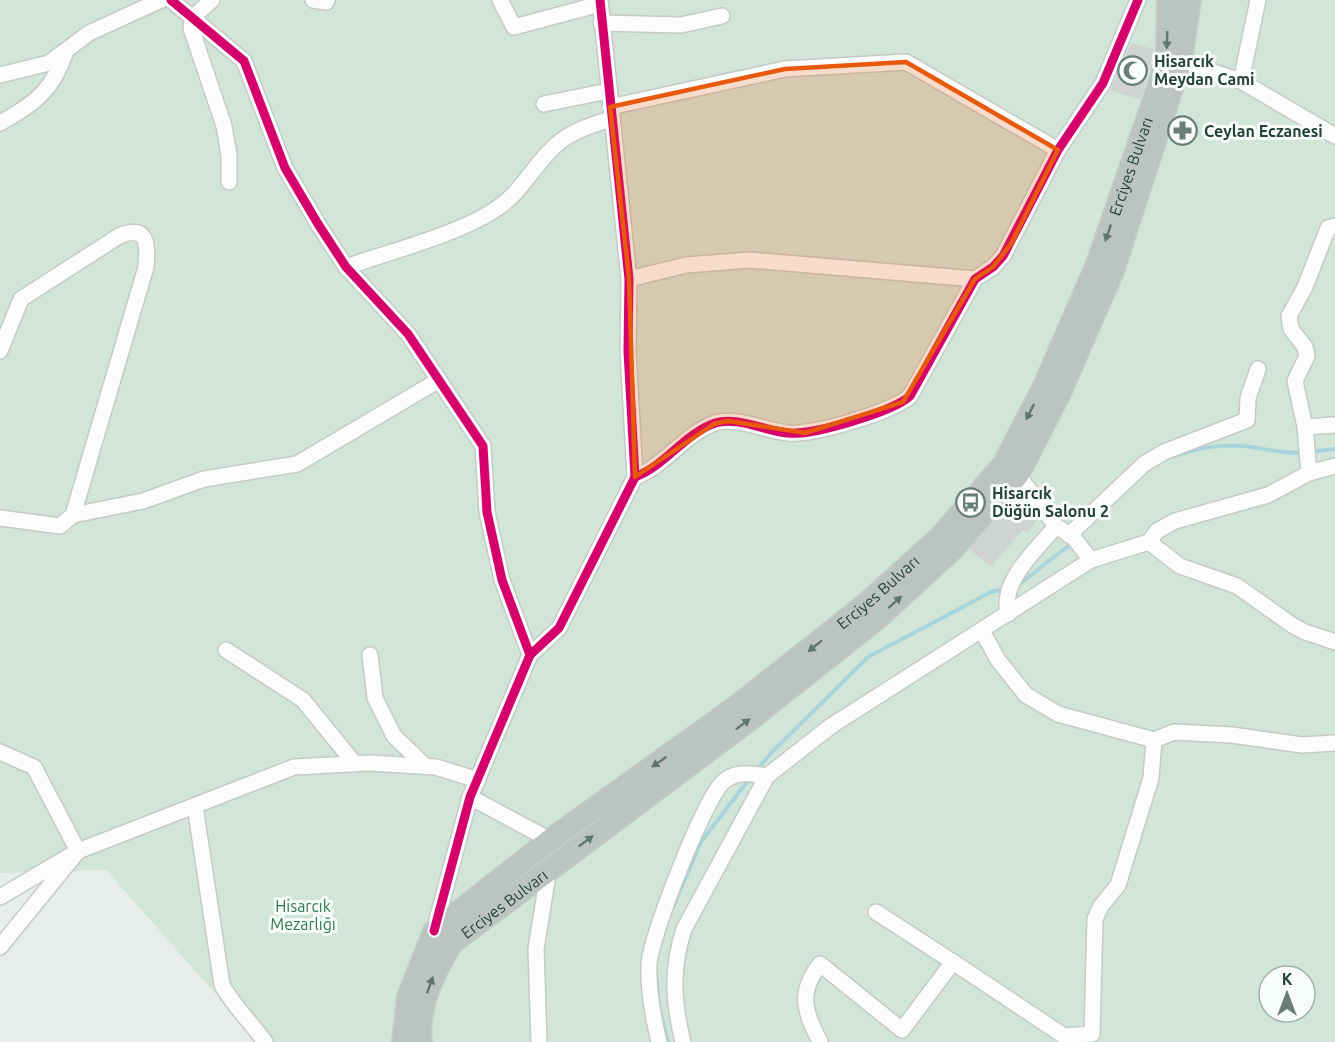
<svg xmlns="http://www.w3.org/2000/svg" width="1335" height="1042" viewBox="0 0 1335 1042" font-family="Ubuntu,sans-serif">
<rect width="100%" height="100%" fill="#e8edeb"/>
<path fill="#d1e6d8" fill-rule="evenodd" d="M0,0H1335V1042H258L106,870L0,873ZM1269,976H1305V1012H1269Z"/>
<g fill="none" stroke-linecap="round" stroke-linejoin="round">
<g stroke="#a9d4db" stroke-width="4">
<polyline points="1310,452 1335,449"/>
<path d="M1174,456C1197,448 1220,444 1243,446C1264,448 1282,454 1303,453"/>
<polyline points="1017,586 1072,543"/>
<polyline points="757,770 771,753 868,657 991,592 1006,589"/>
<polyline points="673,907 701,842 750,778"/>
<polyline points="656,972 659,1007 668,1042"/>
</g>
</g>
<g fill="#cfd4d2">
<polygon points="1131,43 1154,49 1141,99 1110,91"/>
<polygon points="1015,497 1038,519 1027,533 1023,530 991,567 969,549"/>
</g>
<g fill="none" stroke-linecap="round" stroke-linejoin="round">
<defs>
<g id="minor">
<polyline points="171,0 244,61 285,168 318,224 346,267 408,334 483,446 487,512 502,580 530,655"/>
<polyline points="212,0 193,17 191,28 224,126 229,155 229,182"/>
<polyline points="313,0 326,2 327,0"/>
<polyline points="500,0 514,27 600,4"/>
<polyline points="601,23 681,25 722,16"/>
<polyline points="1181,61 1241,81 1335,136"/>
<polyline points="0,75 49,63 89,33 161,0"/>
<polyline points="1241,81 1258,0"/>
<polyline points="544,104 608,91"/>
<polyline points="610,107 785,69 906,62 1058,150"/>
<path d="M0,123C36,103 53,90 66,51"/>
<path d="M346,267C389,252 463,233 499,207C521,191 530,172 548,153C564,134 587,126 611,119"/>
<polyline points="629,279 686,265 750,260 975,279"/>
<path d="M0,351L21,299L119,236C148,224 148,244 146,267L73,515L60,526L0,518"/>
<polyline points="1305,427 1295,381 1307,356 1305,347 1291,329 1289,316 1305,287 1328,228 1335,226"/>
<polyline points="1309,473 1335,466"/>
<polyline points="1018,475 1056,526 1073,537 1091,560 1149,542 1157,531 1175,521 1268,495 1309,473 1305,427 1335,425"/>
<path d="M635,477C665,466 684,434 715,423C737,416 765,431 788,433C811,436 893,412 910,396L975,279L993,267L1003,256L1058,150L1103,83L1138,0"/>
<polyline points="73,515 143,501 204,479 297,464 439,380"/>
<polyline points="1069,535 1144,464 1164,452 1247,420 1248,398 1258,369"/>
<polyline points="1149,542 1180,566 1237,586 1292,625 1305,632 1335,642"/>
<path d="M1008,614C1000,580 1037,550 1056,526"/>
<polyline points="982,631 998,660 1026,695 1058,714 1154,740 1174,732 1232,735 1302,745 1335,743"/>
<polyline points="226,650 303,700 355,764"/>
<polyline points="370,655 375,698 394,736 425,766"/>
<polyline points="0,752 34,767 78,851 0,947"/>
<polyline points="470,797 550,840"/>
<path d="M195,806L222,985C234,1007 251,1022 265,1042"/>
<polyline points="0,897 78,851 294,767 369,763 436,767 478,780"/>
<polyline points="876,912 953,962"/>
<polyline points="434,931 470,797 530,655 559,628 635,477 628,351 629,279 600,0"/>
<polyline points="539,1042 536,949 549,868"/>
<path d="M659,1042C653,1017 648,990 649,965C650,937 704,800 723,782C736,770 751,774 767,776"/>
<path d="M683,1042C673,1002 671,969 684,929L767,776L831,726L1091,560"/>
<path d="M820,1042C805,1011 797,994 820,964L902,1030L953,962L1064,1036L1092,1034L1095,919L1101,906L1118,885L1151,778L1154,740"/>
</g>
<g id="highway">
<path id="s1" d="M403,1042L408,997L434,931L550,840L737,706L866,604L940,537L1003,465L1044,386L1097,264L1161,79L1167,50L1168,0"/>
<path id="s2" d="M421,1042C417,1006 434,972 452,943L748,721L878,618L952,550L1018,475L1060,393L1113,271L1181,61L1190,0"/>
</g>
</defs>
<use href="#minor" stroke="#c5cac8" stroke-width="18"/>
<use href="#highway" stroke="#c3ccc9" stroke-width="24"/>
<use href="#minor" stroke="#fcfcfc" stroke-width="15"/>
<use href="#highway" stroke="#bcc4c2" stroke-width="21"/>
<defs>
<g id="cycleway">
<polyline points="171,0 244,61 285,168 318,224 346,267 408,334 483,446 487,512 502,580 530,655"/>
<path d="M635,477C665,466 684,434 715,423C737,416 765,431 788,433C811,436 893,412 910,396L975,279L993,267L1003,256L1058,150L1103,83L1138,0"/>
<polyline points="434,931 470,797 530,655 559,628 635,477 628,351 629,279 600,0"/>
</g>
</defs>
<use href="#cycleway" stroke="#f7fbf9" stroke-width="13"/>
<use href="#cycleway" stroke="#d6006c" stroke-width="9"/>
</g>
<defs><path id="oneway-solid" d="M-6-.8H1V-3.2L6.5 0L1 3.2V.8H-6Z" transform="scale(1.5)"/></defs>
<g fill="#617670">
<use href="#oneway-solid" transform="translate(1167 40) rotate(92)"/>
<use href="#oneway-solid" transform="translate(1108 233) rotate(109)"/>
<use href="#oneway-solid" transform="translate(1030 412) rotate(117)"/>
<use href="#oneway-solid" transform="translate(895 602) rotate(-42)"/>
<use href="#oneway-solid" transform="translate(815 646) rotate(141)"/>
<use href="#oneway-solid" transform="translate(743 724) rotate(-37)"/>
<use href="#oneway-solid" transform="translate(659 762) rotate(145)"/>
<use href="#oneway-solid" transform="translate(586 841) rotate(-37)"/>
<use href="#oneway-solid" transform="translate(430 985) rotate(-70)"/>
</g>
<path fill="#e8590c" fill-opacity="0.2" stroke="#e8590c" stroke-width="4.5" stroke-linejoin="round" d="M906,62L1058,150L1011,244L993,267L975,279L903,402L805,433L728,421L714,424L635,477L629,279L610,107L785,69Z"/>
<defs>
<symbol id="mosque-ring" viewBox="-11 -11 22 22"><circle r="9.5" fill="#f7fbf9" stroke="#697e78" stroke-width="1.5"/><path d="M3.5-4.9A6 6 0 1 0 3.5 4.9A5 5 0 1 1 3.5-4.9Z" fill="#697e78"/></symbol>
<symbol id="pharmacy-ring" viewBox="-11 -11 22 22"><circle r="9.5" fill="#f7fbf9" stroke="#697e78" stroke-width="1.5"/><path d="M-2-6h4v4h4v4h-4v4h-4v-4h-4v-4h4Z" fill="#697e78"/></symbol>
<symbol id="bus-ring" viewBox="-11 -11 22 22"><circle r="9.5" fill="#f7fbf9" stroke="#697e78" stroke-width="1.5"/><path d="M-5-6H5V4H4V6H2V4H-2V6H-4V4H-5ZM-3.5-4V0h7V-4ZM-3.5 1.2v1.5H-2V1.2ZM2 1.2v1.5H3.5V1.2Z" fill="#697e78"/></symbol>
</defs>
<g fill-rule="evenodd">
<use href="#mosque-ring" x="1116" y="54" width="33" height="33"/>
<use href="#pharmacy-ring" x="1166" y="114" width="33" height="33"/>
<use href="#bus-ring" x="954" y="486" width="33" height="33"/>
</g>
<g text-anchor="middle" stroke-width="6" stroke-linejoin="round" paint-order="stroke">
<g font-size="16" font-weight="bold" fill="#24423a" stroke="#f7fbf9" text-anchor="start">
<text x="1154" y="67">Hisarcık<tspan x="1154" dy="18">Meydan Cami</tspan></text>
<text x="1204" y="137">Ceylan Eczanesi</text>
<text x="992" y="499">Hisarcık<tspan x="992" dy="18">Düğün Salonu 2</tspan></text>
</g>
<g font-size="16" fill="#24423a" stroke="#f7fbf9">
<text dy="6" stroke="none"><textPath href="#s1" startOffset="1179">Erciyes Bulvarı</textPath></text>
<text dy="6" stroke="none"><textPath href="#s1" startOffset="675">Erciyes Bulvarı</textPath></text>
<text dy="6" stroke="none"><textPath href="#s2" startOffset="171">Erciyes Bulvarı</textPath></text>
</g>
<g font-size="16" fill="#2d7a4b" stroke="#f7fbf9">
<text x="303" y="912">Hisarcık<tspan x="303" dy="18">Mezarlığı</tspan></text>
</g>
</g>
<g transform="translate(1287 994)"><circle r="28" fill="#f7fbf9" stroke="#a3b1ad" stroke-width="1.5"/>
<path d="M0-4.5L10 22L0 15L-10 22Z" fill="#697e78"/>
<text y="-9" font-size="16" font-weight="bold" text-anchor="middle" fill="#24423a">K</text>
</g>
</svg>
